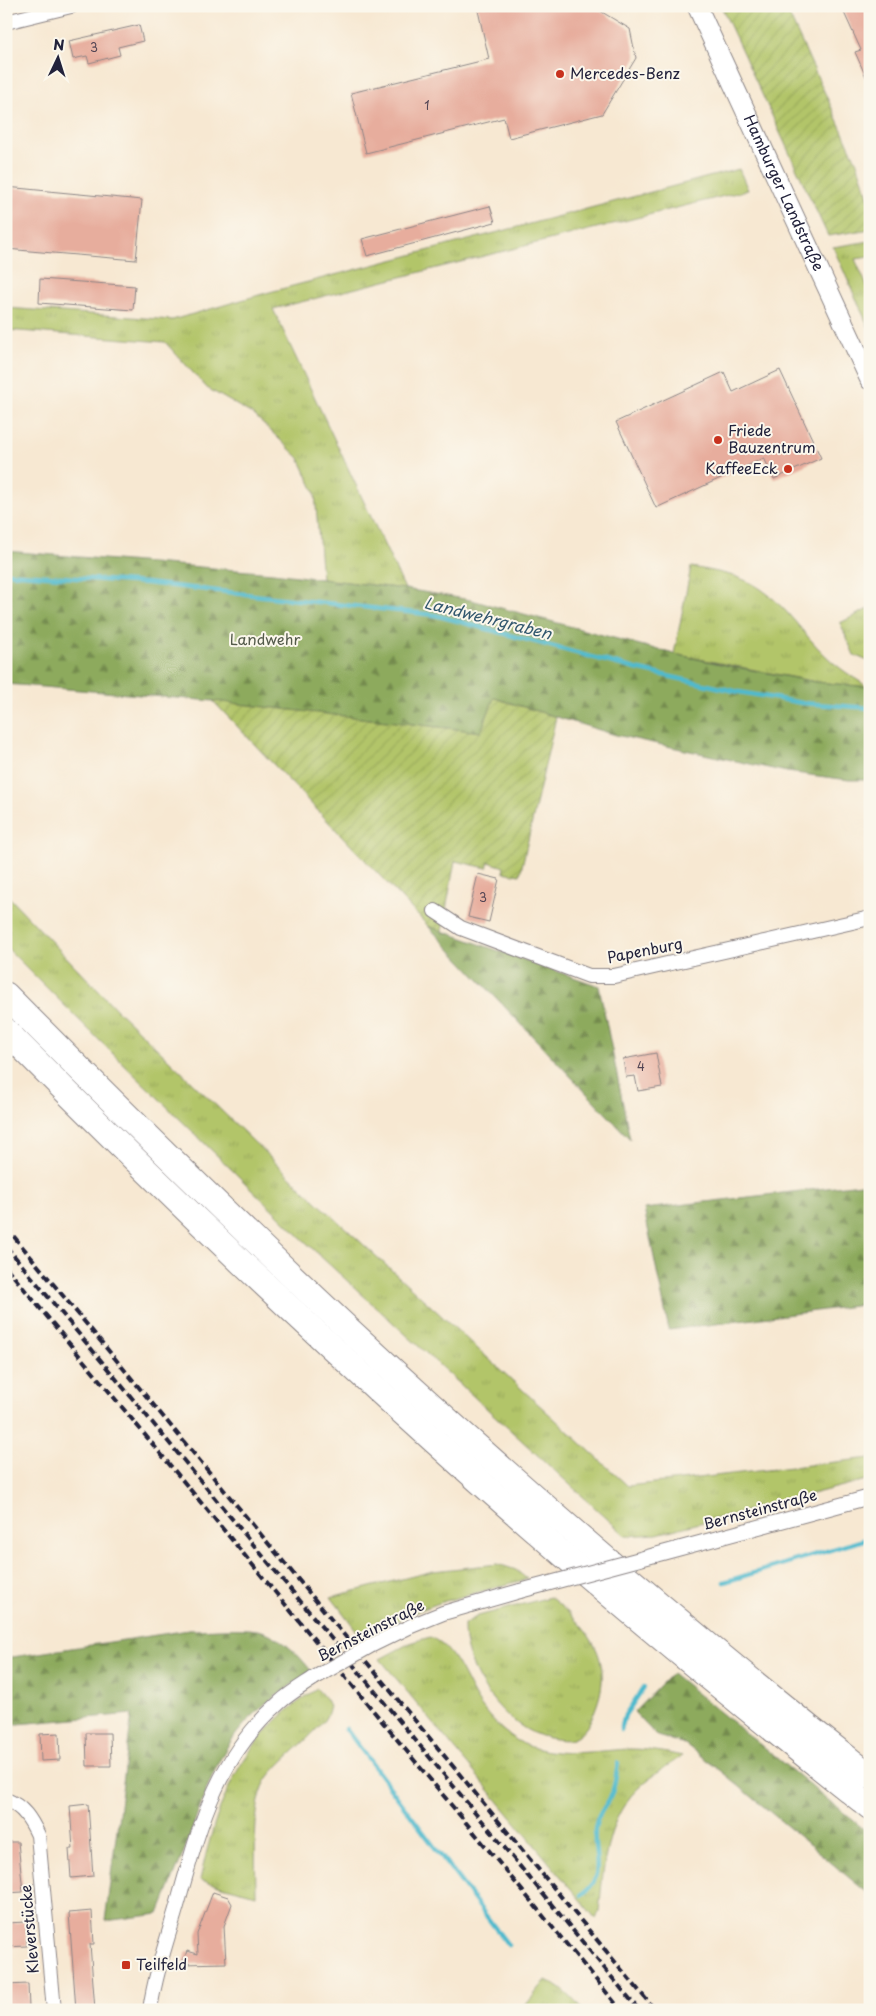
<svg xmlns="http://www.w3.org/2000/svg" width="876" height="2016" viewBox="0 0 876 2016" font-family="'Playpen Sans',sans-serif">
<defs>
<pattern id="grass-tufts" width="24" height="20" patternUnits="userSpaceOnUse" patternTransform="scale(1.25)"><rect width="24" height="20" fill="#b2c569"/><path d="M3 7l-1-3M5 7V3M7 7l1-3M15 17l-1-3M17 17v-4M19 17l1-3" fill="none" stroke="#99a95c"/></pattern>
<pattern id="forest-firs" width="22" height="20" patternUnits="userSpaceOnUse" patternTransform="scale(1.25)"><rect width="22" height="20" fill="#8daa5d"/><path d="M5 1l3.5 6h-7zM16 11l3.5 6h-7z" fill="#738a4e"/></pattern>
<pattern id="garden-furrows" width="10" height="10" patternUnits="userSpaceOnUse" patternTransform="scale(1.25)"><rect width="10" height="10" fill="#b2c569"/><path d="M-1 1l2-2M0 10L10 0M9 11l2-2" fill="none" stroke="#99a95c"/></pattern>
</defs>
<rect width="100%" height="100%" fill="#fbf7ec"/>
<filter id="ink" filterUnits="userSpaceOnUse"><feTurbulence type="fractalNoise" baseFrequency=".02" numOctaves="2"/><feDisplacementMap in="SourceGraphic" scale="10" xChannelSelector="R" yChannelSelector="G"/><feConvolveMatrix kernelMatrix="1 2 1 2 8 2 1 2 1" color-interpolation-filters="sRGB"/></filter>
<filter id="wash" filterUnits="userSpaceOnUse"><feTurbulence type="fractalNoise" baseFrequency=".0096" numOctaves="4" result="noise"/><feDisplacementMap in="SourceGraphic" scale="20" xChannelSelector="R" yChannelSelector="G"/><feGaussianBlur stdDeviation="1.12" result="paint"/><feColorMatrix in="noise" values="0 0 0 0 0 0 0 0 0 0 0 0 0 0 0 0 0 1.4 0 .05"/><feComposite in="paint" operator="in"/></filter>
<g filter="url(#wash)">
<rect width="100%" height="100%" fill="#f7e8d2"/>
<g fill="url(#grass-tufts)" stroke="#6a7452">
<polygon points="739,169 748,190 273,309 405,589 322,579 315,493 299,458 254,415 207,388 165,342 6,330 6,308 172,320 266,293"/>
<polygon points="870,241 870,257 855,259 870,293 870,330 833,247"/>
<path d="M691,567C714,571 741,575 761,589C786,606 803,634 825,655C838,668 853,677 868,687L816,682L674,654Z"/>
<polygon points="870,608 870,662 854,655 840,623"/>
<polygon points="6,894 118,1011 307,1193 628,1486 870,1458 870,1479 657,1534 626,1536 319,1255 108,1049 6,947"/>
<polygon points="498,1564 516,1570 527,1579 442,1602 415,1612 363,1639 331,1597 433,1571"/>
<path d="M550,1597C588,1628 616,1658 595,1710C591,1721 584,1735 572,1739C566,1741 555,1739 549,1738C504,1730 462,1668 464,1624L478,1616Z"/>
<path d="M430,1637C457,1649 464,1682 481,1706C489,1717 499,1728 510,1736C545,1761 589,1751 629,1749C647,1749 664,1752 682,1756C669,1765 655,1773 644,1783C605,1815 604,1866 599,1912L596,1919L380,1659L410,1643Z"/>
<path d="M317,1689C322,1695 329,1701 329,1709C327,1728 278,1760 266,1781C251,1807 256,1864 256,1895L200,1880C218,1797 242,1737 317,1689Z"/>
<path d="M546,1980C561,1987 571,1996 582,2010H525V2006Z"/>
</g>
<g fill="url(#forest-firs)" stroke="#58664c">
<polygon points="6,551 273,573 405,589 471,600 674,654 730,666 816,682 870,687 870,780 849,780 787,772 616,735 494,698 481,732 213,701 6,684"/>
<polygon points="428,926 599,986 630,1139"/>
<polygon points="870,1183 870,1304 669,1330 644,1209"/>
<path d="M189,1630C209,1630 237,1627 257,1630C278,1633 300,1656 312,1672C278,1692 243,1718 223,1754C208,1781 199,1810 189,1839C179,1864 169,1889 159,1914L105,1921L132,1714L6,1725V1658Z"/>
<polygon points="672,1673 870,1834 870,1895 722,1772 685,1744 657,1736 634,1712"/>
</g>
<g fill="url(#garden-furrows)" stroke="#6a7452">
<polygon points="721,6 785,6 857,163 870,202 870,229 828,236"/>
<polygon points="494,698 556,717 520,875 503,872 504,867 489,862 487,868 455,861 442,931 428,926 213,701 481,732"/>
</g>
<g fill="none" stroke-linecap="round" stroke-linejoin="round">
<g stroke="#50bacd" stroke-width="4.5">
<polyline points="6,573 146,583 435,615 636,669 739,692 802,703 870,708"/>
<polyline points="724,1582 870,1538"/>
<polyline points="346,1729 508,1945"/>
<polyline points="621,1730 625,1715 644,1687"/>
<path d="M581,1895C610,1877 589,1848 596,1824C598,1815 604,1808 609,1800C615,1789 616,1775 618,1763"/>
</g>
</g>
<g id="blocks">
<g fill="#e7ad9d">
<polygon points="477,6 592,6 630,29 636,58 602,114 509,138 504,118 366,153 351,93 489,59"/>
<polygon points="841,6 865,6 870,15 870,86 855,52 861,50"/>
<polygon points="139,25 143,41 118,47 120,55 89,63 87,56 73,59 69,41"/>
<polygon points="6,187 142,200 136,260 6,249"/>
<polygon points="490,206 495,222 367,256 362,239"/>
<polygon points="40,279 135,286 133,310 39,303"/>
<polygon points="780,370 821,458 774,479 764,458 656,508 616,422 724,372 733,392"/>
<polygon points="478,874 499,879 489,922 468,917"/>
<polygon points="656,1053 662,1087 638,1091 635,1076 626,1077 623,1059"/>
<polygon points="59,1733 60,1760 41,1761 40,1734"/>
<polygon points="86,1733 110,1733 111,1766 87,1766"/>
<polygon points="88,1804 93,1876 71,1878 69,1849 73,1849 70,1806"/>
<polygon points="6,1842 18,1842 23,1892 6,1893"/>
<polygon points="213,1892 228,1897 232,1904 224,1926 226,1963 182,1964 187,1951 198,1954 197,1934"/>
<polygon points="92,1911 94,1944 90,1944 95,2010 76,2010 69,1913"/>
<polygon points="26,1922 27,1946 6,1947 6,1923"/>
<polygon points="28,1984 29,2008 6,2009 6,1985"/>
</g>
</g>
</g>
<g filter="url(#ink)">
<use href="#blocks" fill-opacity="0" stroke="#8c8586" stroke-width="1"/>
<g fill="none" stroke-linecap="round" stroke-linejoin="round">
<defs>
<g id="street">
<polyline points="6,22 71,6"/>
<polyline points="435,911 461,928 589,976 614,976 870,918"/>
<polyline points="655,1555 870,1497"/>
<polyline points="372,1645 411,1626 443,1613 520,1591"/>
<path d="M6,1800C23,1806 31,1820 38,1835L54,2010"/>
<path d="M150,2010C155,1975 167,1940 177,1906C199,1828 215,1759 280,1702C290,1693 302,1686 314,1678"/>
</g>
<g id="secondary">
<path id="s1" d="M697,6L870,380"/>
</g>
<g id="highway">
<path d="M6,995C101,1091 197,1185 294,1278C478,1453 671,1619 870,1776"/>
<path d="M6,1031C174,1201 348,1367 528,1524C639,1621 754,1715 870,1807"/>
</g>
</defs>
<use href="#street" stroke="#8c8586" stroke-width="16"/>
<use href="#secondary" stroke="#8c8586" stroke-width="21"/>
<use href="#highway" stroke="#8c8586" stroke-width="27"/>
<use href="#street" stroke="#fff" stroke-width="14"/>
<use href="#secondary" stroke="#fff" stroke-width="19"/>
<use href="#highway" stroke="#fff" stroke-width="25"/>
<g stroke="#22223b" stroke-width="4" stroke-dasharray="8 4" stroke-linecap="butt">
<polyline points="6,1227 655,2010"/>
<polyline points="6,1246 639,2010"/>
<polyline points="6,1267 621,2010"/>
</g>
<defs>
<g id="street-bridge">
<polyline points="520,1591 655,1555"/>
<polyline points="314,1678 372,1645"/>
</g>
</defs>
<use href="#street-bridge" stroke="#8c8586" stroke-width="16" stroke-linecap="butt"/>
<use href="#street-bridge" stroke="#fff" stroke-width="14"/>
</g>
</g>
<g fill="#c8321e" stroke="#fbf7ec" stroke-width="2">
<circle cx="560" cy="74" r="5"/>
<circle cx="718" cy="440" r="5"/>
<circle cx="788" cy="469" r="5"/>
<rect x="121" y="1960" width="10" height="10" rx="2.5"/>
</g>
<g text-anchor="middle" stroke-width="4" stroke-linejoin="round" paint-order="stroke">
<g font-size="12" fill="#534554">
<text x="94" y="52">3</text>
<text x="427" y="110">1</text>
<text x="483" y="902">3</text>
<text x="641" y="1071">4</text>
</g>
<g font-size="15" fill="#22223b" stroke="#fbf7ec" text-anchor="start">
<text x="570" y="79">Mercedes-Benz</text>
<text x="728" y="436">Friede<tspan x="728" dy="17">Bauzentrum</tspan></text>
<text x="778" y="474" text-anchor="end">KaffeeEck</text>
<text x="136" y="1970">Teilfeld</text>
</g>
<g font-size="15" fill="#22223b" stroke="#fbf7ec">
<text dy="5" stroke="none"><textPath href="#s1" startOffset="206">Hamburger Landstraße</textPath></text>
<text transform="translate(645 951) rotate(-11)" y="5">Papenburg</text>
<text transform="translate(760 1510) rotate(-15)" y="5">Bernsteinstraße</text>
<text transform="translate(371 1631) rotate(-27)" y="5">Bernsteinstraße</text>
<text transform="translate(30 1929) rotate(-95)" y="5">Kleverstücke</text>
</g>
<g font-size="15" fill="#545b4b" stroke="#fbf7ec">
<text x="265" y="645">Landwehr</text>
</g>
<g font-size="16" font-style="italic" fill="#32576e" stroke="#fbf7ec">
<text transform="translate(488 618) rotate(14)" y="6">Landwehrgraben</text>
</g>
</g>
<rect width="876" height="2016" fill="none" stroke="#fbf7ec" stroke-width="25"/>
<g transform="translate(58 58) rotate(4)" stroke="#fbf7ec" stroke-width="4" paint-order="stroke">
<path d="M0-4L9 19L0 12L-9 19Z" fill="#22223b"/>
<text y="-8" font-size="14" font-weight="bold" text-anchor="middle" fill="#22223b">N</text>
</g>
</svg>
